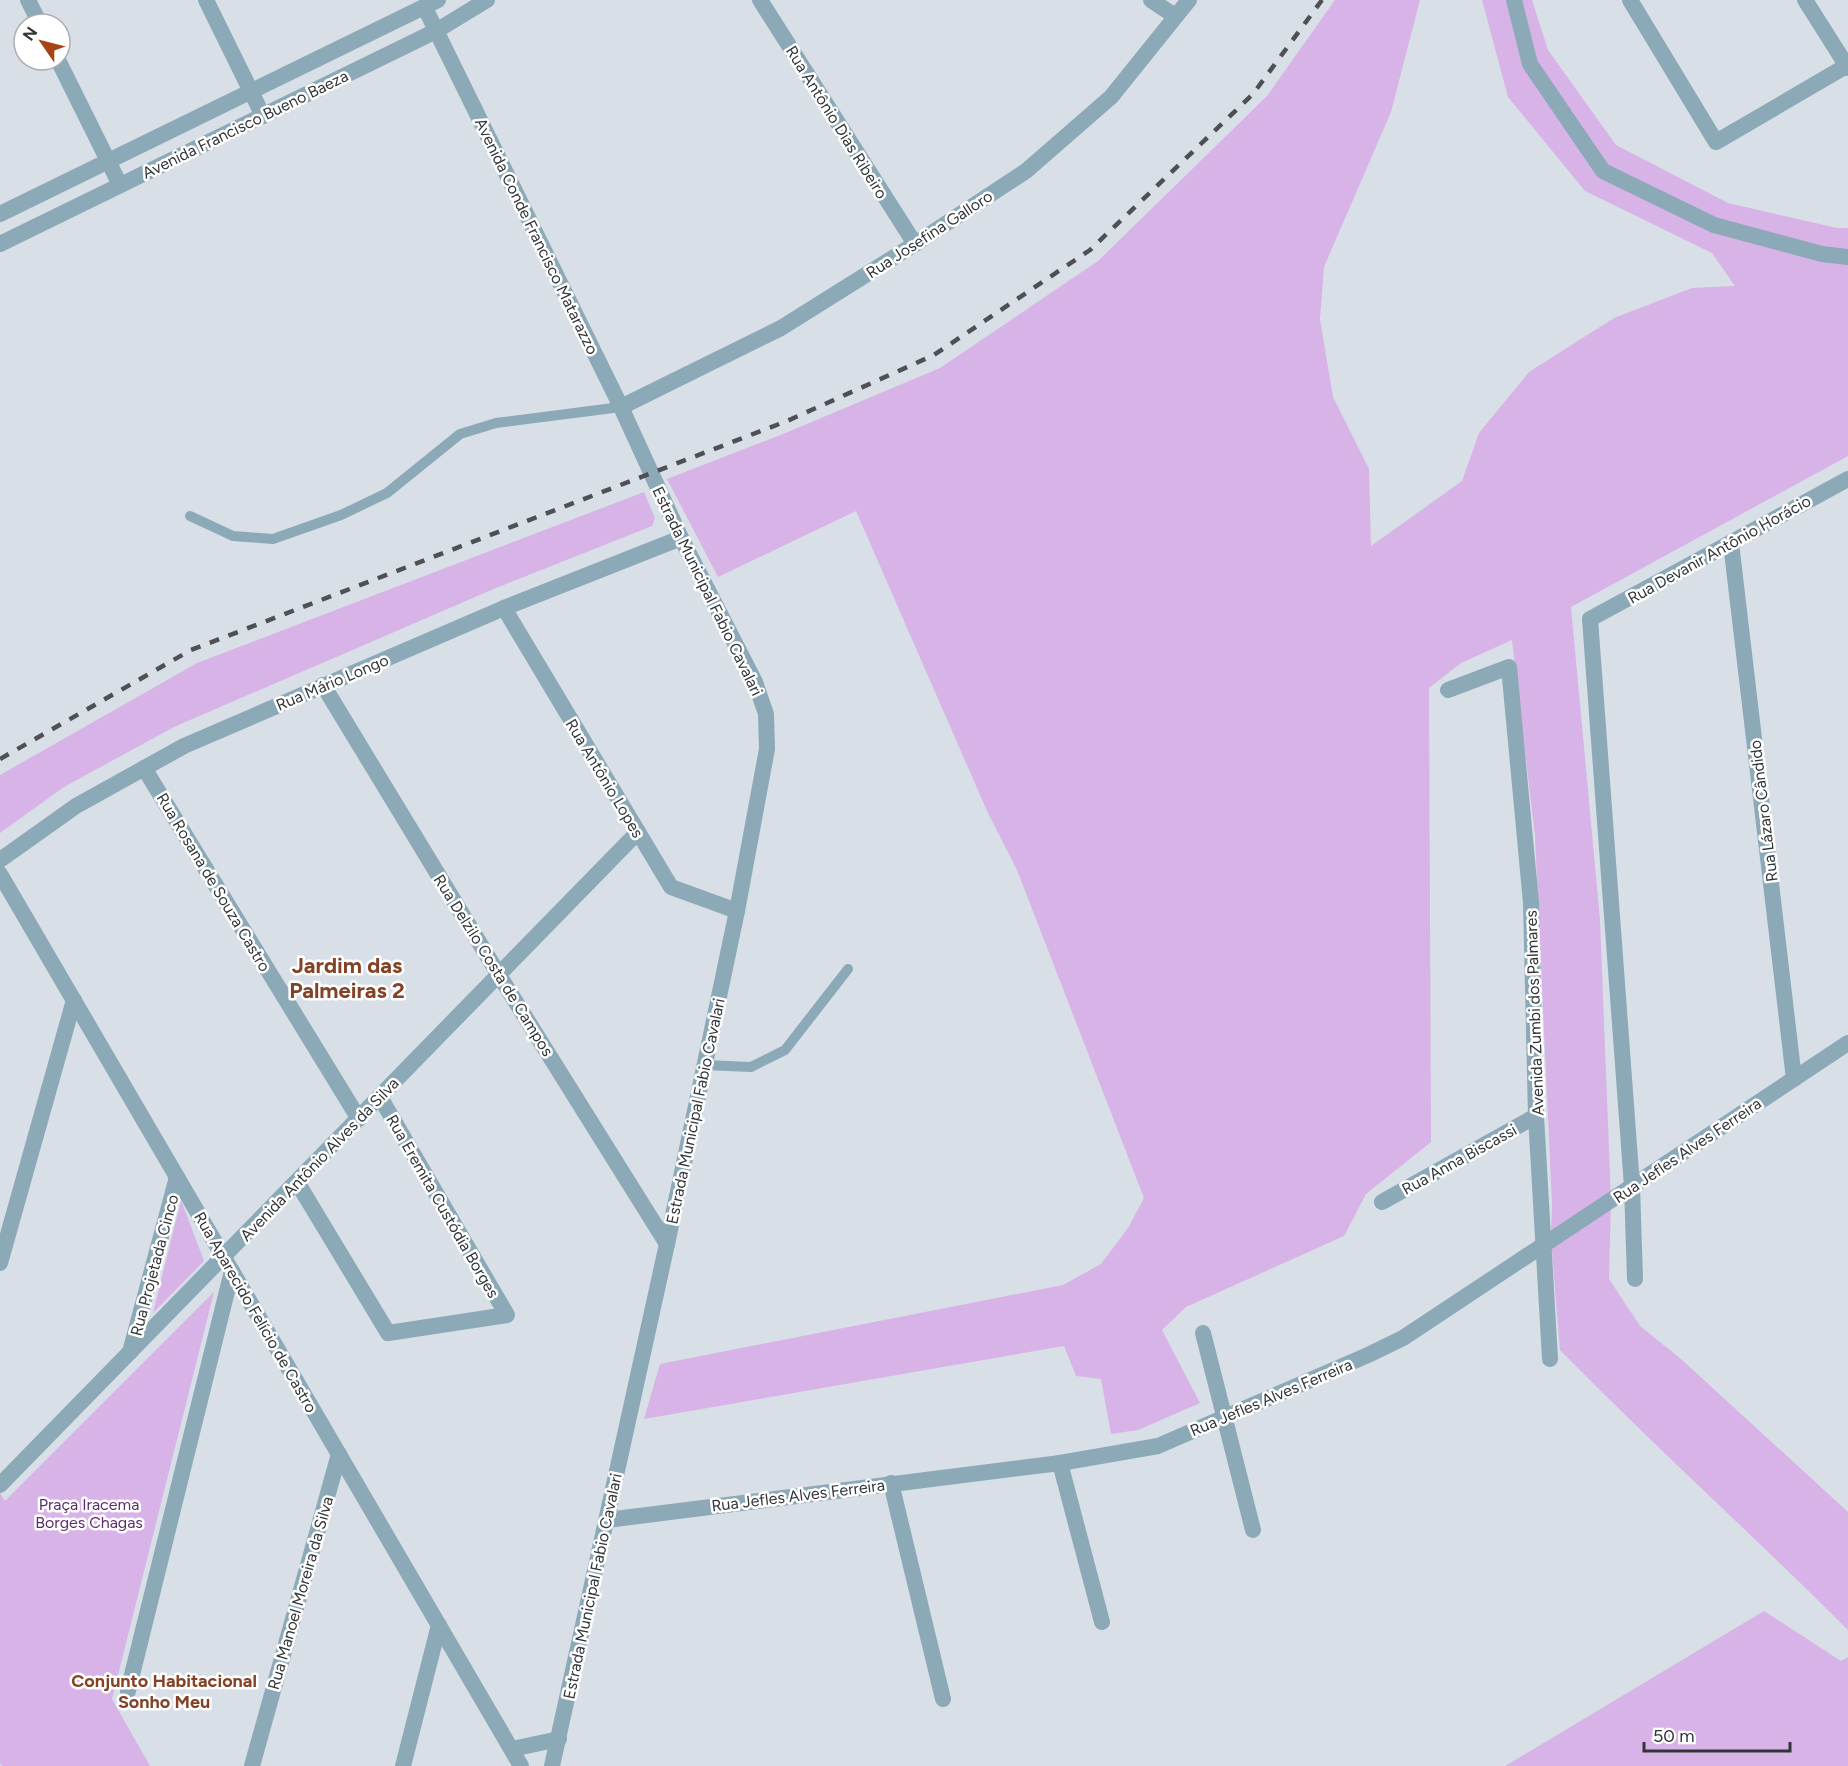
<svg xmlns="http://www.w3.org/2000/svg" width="1848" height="1766" viewBox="0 0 1848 1766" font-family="Figtree,sans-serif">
<rect width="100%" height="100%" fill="#d9dfe7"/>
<g fill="#d8b3e7">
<path d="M1335,0H1420L1391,112L1324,267L1320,319L1333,397L1369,469L1371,546L1462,481L1479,433L1529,372L1614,318L1692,288L1735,286L1712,253L1585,191L1508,97L1482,0H1532L1548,50L1616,145L1728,203L1837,228H1848V456L1571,607L1600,920L1611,1200L1609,1279L1640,1326L1681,1359L1848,1512V1630C1753,1535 1653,1445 1560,1350L1551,1240L1552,1204L1535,836L1512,640L1461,663L1429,688L1431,1142L1366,1194L1344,1236L1186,1307L1162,1330L1200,1403L1138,1430L1111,1434L1101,1379L1076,1376L1064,1346L644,1419L660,1364L1063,1285L1101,1264L1128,1228L1144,1198L1017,870L987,811L856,511L718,577L667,479L783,434L940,368L1098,261L1267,96Z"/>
<polygon points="644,492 655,518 652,526 496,588 174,727 64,787 0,833 0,775 197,663"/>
<polygon points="181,1200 204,1261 153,1313"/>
<polygon points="214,1292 112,1699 150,1766 2,1766 0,1763 0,1493 5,1501"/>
<polygon points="1764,1611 1841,1661 1848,1657 1848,1766 1505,1766"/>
</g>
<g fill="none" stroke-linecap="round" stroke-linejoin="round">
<g stroke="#8ca9b8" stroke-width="10">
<polyline points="190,516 233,536 273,539 341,515 387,493 460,434 496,423 621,407"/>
<polyline points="704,1065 751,1067 785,1050 848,969"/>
</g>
<g stroke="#8ca9b8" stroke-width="16">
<polyline points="28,0 40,24"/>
<polyline points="206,0 263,116"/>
<polyline points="760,0 915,244"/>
<polyline points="1151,0 1175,16"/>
<polyline points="1514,0 1530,64 1603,171 1714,225 1822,254 1848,257"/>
<polyline points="1630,0 1716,142 1848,65"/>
<polyline points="1805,0 1848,68"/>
<polyline points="58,60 120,185"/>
<polyline points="621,407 781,328 915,244 1026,171 1111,97 1189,0"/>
<polyline points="1731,543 1794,1079"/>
<polyline points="504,608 671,887 737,911"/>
<polyline points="323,685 499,975 667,1244"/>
<polyline points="1448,690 1509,667 1531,903 1536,1116 1550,1359"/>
<polyline points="144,768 359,1119"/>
<polyline points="0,860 76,806 184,746 504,608 681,538"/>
<polyline points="0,874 521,1766"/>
<polyline points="297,1182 388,1333 507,1315 380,1097"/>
<polyline points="1382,1202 1536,1116"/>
<polyline points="0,1263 74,1000"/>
<polyline points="1635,1279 1632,1186 1590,619 1848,479"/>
<polyline points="1203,1333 1253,1530"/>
<polyline points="130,1352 177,1177"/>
<polyline points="1060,1463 1102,1622"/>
<polyline points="891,1483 943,1699"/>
<polyline points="0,1485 638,832"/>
<polyline points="607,1520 1060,1463 1158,1446 1368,1355 1403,1338 1848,1043"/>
<polyline points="128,1691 232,1271"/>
<polyline points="512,1749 559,1739"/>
<polyline points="252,1766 339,1454"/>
<polyline points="403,1766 439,1625"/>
</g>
<g stroke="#8ca9b8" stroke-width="16">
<polyline points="425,8 621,407 681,538 755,682 766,714 767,749 737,911 667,1244 552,1766"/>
<polyline points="0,214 438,0"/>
<polyline points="0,244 436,31 487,0"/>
</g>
<polyline stroke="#4d5054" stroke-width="4.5" stroke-dasharray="10 10" stroke-linecap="butt" points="0,759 191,650 787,421 934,355 1090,250 1253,94 1322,0"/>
</g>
<g text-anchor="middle" stroke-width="5" stroke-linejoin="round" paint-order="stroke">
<g font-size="16" fill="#323538" stroke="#fff">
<text transform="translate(837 122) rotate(58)" y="6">Rua Antônio Dias Ribeiro</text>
<text transform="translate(245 124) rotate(-26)" y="6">Avenida Francisco Bueno Baeza</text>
<text transform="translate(929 234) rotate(-33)" y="6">Rua Josefina Galloro</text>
<text transform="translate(537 236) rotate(64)" y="6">Avenida Conde Francisco Matarazzo</text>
<text transform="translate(1719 549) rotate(-29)" y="6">Rua Devanir Antônio Horácio</text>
<text transform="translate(708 591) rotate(64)" y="6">Estrada Municipal Fabio Cavalari</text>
<text transform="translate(332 682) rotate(-23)" y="6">Rua Mário Longo</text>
<text transform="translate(605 778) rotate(59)" y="6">Rua Antônio Lopes</text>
<text transform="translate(1763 811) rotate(-97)" y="6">Rua Lázaro Cândido</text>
<text transform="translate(214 882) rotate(59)" y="6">Rua Rosana de Souza Castro</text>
<text transform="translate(494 965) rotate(58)" y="6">Rua Delzilo Costa de Campos</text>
<text transform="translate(1534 1013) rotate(-92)" y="6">Avenida Zumbi dos Palmares</text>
<text transform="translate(695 1111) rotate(-78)" y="6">Estrada Municipal Fabio Cavalari</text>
<text transform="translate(1687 1150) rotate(-34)" y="6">Rua Jefles Alves Ferreira</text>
<text transform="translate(319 1159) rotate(-46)" y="6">Avenida Antônio Alves da Silva</text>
<text transform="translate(1459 1159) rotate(-29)" y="6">Rua Anna Biscassi</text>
<text transform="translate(443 1206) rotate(60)" y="6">Rua Eremita Custódia Borges</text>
<text transform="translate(154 1265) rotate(-75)" y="6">Rua Projetada Cinco</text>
<text transform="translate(256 1312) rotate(60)" y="6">Rua Aparecido Felício de Castro</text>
<text transform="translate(1271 1397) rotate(-23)" y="6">Rua Jefles Alves Ferreira</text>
<text transform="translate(798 1495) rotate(-7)" y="6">Rua Jefles Alves Ferreira</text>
<text transform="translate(592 1586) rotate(-78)" y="6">Estrada Municipal Fabio Cavalari</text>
<text transform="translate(300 1593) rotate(-74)" y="6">Rua Manoel Moreira da Silva</text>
</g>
<g font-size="16" fill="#5c2c6d" stroke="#fff">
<text x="89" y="1510">Praça Iracema<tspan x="89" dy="18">Borges Chagas</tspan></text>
</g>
<g font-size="18" font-weight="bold" fill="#834126" stroke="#fff">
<text x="164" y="1687">Conjunto Habitacional<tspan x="164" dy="21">Sonho Meu</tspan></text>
</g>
<g font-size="22" font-weight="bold" fill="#834126" stroke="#fff">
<text x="347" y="973">Jardim das<tspan x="347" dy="25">Palmeiras 2</tspan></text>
</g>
</g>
<g transform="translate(42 42) rotate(305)"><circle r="28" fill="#ffffff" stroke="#adaeaf" stroke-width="1.5"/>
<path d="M0-4.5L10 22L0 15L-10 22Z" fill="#a84314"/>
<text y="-9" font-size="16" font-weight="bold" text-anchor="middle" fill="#323538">N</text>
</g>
<path d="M1644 1742v9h146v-9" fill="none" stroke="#323538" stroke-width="3"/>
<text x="1653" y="1742" font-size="18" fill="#323538" stroke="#ffffff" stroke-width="4.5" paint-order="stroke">50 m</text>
</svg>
